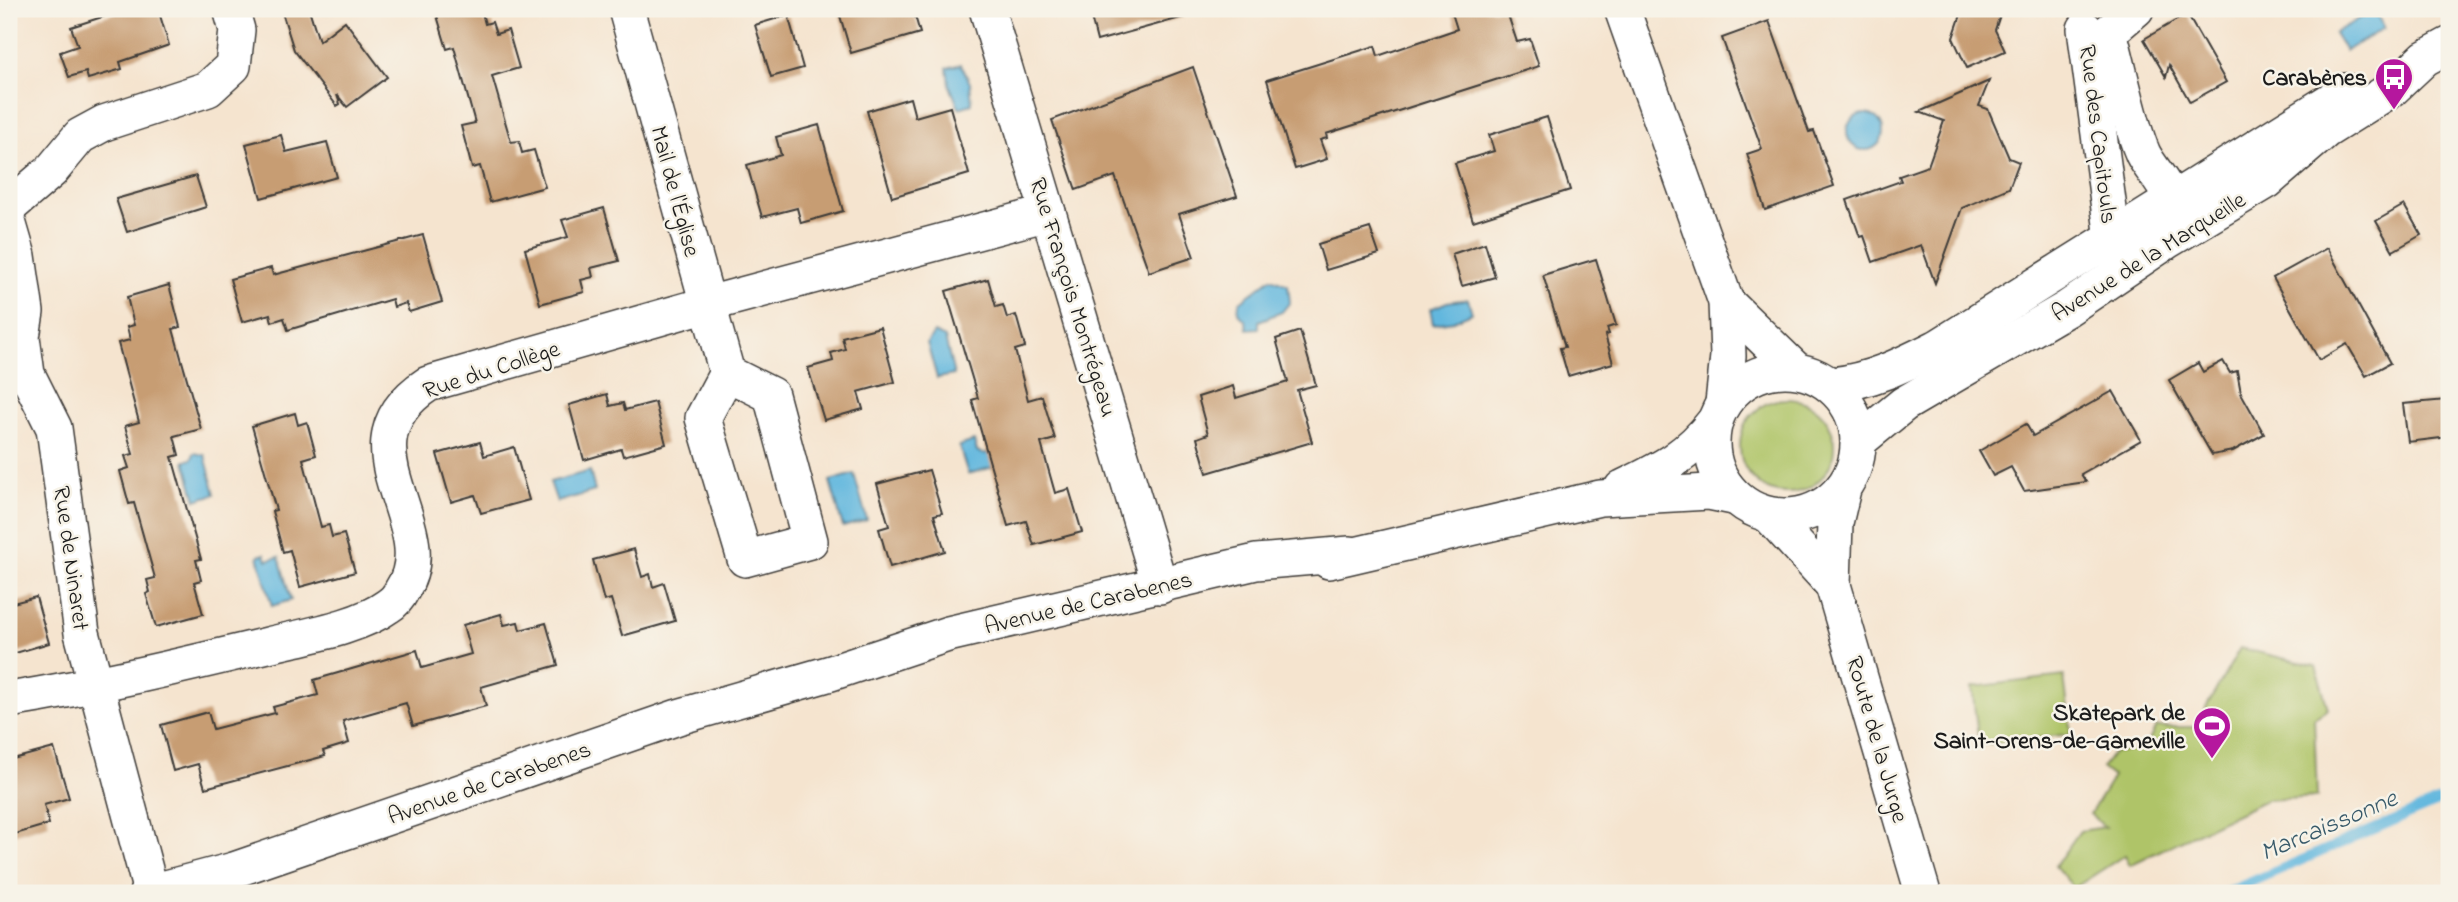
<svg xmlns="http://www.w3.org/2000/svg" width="2458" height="902" viewBox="0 0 2458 902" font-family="'Indie Flower',sans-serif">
<rect width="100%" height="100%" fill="#f7f3e8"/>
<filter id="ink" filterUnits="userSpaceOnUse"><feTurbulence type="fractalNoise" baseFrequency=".0143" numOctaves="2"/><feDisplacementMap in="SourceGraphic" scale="14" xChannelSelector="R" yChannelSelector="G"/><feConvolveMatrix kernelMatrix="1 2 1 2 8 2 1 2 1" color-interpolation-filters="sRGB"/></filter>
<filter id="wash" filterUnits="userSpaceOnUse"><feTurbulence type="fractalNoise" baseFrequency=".00686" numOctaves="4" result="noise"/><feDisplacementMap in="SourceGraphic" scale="28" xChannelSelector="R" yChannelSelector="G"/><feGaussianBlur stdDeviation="1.57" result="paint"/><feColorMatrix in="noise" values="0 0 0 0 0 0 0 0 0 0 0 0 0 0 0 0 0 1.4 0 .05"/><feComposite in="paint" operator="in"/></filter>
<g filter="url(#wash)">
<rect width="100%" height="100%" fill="#f5e4cf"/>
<g fill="#afc468" stroke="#667042" stroke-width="2">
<circle cx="1787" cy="446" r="47"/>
<polygon points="2240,648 2316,666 2328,709 2314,718 2317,797 2266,800 2130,865 2125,855 2074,888 2055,866 2080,831 2105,827 2090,814 2113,777 2102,768 2114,752 2144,750 2156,727 2195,727"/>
<polygon points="2064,676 2071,734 1979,745 1972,687"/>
</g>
<g fill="#62b7de" stroke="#3f6a7d" stroke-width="2">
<polygon points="2374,10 2384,28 2345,51 2334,33"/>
<polygon points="961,64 970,83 972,104 959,108 949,84 947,68"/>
<circle cx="1865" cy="132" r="18"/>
<polygon points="1271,278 1288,285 1290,302 1282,312 1259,321 1259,328 1247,329 1246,321 1238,313 1239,303"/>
<polygon points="1468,299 1472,313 1453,321 1433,324 1430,309 1447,302"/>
<polygon points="934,333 945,338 954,375 937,378 927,343"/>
<polygon points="974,441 977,451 983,454 992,452 997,466 968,474 959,446"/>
<polygon points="194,453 205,455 215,494 196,500 185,461 192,459"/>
<polygon points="590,471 595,491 557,502 550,482"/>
<polygon points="854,474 867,520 843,527 830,481"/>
<polygon points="265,554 267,560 279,557 291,600 272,606 258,556"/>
</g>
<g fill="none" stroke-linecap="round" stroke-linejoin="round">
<polyline stroke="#62b7de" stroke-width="10" points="2225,893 2449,797"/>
</g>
<g id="blocks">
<g fill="#c79d73">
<polygon points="127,9 158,9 169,45 120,62 122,69 88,79 86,72 69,77 60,52 78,46 71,27"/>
<polygon points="281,9 309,9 319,41 345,21 387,77 347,107 337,95 340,104 337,106 294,50"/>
<polygon points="435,9 481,9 485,24 492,22 496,34 508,30 519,68 492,76 511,142 519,141 522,153 534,150 545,187 490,202 480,166 472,168 461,126 475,123 454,47 447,49"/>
<polygon points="838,9 913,9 920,33 851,53"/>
<polygon points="1089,9 1182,9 1184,17 1097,41"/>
<polygon points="1466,9 1506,9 1517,42 1530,39 1539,66 1326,134 1327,138 1320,140 1327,159 1295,169 1267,80 1375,46 1378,56 1457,29 1452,13"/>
<polygon points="1963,9 2002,9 1995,30 2005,51 1967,68 1953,38"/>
<polygon points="2187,14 2226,82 2190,102 2169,65 2166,77 2144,39"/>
<polygon points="788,15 803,68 771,77 755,25"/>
<polygon points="1769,21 1809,132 1814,131 1834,186 1765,210 1747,154 1762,149 1722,38"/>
<polygon points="1193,67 1237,196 1179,214 1194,257 1149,272 1115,176 1076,190 1052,120"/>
<polygon points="1989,81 1979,106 1988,109 2009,158 2019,162 2009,188 1962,208 1935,283 1921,245 1873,262 1864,236 1860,237 1847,200 1901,181 1899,176 1928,166 1944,121 1919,112"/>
<polygon points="910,98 915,117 950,107 969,174 892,197 867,111"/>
<polygon points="1547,117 1570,190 1473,221 1455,163 1494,151 1489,135"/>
<polygon points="819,125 843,211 801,223 797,208 762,217 747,165 781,155 776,137"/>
<polygon points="281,135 286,152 327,142 337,177 261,198 246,144"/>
<polygon points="196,176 206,207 127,232 116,199"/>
<polygon points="2404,205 2421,235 2393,251 2376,221"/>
<polygon points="604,208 619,261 591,268 593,277 581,280 584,292 540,304 525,249 568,237 562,220"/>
<polygon points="1370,228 1379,254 1326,270 1318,244"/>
<polygon points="423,235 442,302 409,312 406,303 394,307 392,299 288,330 284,318 272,322 270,314 242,322 230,279 271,268 273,275"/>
<polygon points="1485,243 1495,277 1462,286 1452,254"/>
<polygon points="2327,248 2390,363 2366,376 2347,344 2319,360 2273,278"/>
<polygon points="1596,259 1616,325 1607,328 1609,334 1605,335 1613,363 1568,376 1560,348 1565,347 1543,275"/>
<polygon points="988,279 996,307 1003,305 1007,318 1016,315 1025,347 1015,350 1028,400 1042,396 1055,439 1041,443 1055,493 1069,489 1082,532 1034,545 1026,521 1008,526 972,400 978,398 946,291"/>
<polygon points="169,285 180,327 173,329 201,429 174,436 179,455 172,457 201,559 196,560 201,580 194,582 203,614 156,627 146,594 150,592 147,580 155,578 134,503 129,504 120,471 129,468 125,456 133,454 125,426 139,422 118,343 130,340 127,327 134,325 127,297"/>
<polygon points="880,327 895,382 858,392 863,409 824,420 808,368 833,361 831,353 845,349 842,337"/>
<polygon points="1300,331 1316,385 1297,390 1312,442 1207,473 1197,438 1208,434 1198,397 1233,386 1236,398 1288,382 1276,339"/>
<polygon points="2223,361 2230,373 2237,371 2241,393 2264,434 2233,451 2212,455 2169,380 2198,363 2203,372"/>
<polygon points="2113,391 2141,440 2081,474 2086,482 2024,491 2011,467 1993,476 1979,451 2026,424 2033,436"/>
<polygon points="607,394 610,406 623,403 625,410 655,402 666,444 623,456 621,449 584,460 569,405"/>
<polygon points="2446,400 2449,437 2408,442 2403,404"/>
<polygon points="295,413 298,425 307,422 316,455 303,459 321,527 329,525 332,537 344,534 355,572 300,587 290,550 283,552 272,511 276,510 252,426"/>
<polygon points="480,442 484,456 514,447 529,500 481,513 475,495 451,502 437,454"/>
<polygon points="929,470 942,513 934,515 945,551 890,567 879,529 889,526 877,484"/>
<polygon points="634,549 642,577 650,574 653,587 664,583 675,621 622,636 611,599 604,601 593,560"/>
<polygon points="36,597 49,643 9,655 9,604"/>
<polygon points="501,614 504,625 518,622 520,630 546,623 558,665 481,687 486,706 413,726 406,703 343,721 349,743 323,751 325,756 205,788 198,764 173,771 161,725 208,712 213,729 275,713 273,707 318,695 314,680 417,650 422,668 471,654 463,625"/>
<polygon points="54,748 69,798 44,805 49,824 9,836 9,760"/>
</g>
</g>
</g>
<g filter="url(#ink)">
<use href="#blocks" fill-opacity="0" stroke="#3d3a37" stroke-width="2"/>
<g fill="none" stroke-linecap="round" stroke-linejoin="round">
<defs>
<g id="minor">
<polyline points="626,9 727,373 703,418 745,559 810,541 771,395 727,373"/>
<polyline points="987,9 1160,586"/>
<polyline points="1622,9 1726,302 1728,356 1723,403"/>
<polyline points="2085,29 2113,239"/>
<path d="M2109,32C2119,67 2129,122 2143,154C2153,174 2180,197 2173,221"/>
<polyline points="2109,32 2136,9"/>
<polyline points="9,207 51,171 80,136 104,123 208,89 233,66 237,30 231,9"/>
<polyline points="9,225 18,256 26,312 22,337 27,374 54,428 82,633 151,892"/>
<polyline points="1726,302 1795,369"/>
<circle cx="1785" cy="443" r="73"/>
<path d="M1832,385C1871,381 1904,364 1938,347L2346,91"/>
<polyline points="1860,440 1904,404 2068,308 2167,241 2267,181 2325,131 2392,89 2425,58 2449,45"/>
<path d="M1622,488C1661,469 1687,457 1714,422"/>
<polyline points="1843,489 1835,523 1833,585 1923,893"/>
<polyline points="1769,515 1833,585"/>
<polyline points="1329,561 1600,498 1709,492 1734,497"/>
<path d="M9,700C96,686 181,666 268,645C304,636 358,628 388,606C393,603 399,596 402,590C445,525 333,446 428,384L708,304L1048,213"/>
<polyline points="147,893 234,870 678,717 831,673 948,634 1256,562 1350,554"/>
</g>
</defs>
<use href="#minor" stroke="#3d3a37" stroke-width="38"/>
<use href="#minor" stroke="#fff" stroke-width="35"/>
</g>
</g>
<defs>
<symbol id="bus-pin" viewBox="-11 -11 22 30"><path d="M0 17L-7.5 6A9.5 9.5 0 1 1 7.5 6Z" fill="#b5179e" stroke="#f7f3e8"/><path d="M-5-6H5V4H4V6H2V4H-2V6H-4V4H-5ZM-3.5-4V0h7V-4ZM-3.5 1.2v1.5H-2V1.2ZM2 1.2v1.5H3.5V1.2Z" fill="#fff"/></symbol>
<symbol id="stadium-pin" viewBox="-11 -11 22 30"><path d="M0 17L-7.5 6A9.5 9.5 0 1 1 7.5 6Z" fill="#b5179e" stroke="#f7f3e8"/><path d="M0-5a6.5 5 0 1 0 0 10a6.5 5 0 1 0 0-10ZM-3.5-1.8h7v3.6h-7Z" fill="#fff"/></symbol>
</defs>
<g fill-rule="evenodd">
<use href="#bus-pin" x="2372" y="55" width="44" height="60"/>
<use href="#stadium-pin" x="2190" y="704" width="44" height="60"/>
</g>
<g text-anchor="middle" stroke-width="5" stroke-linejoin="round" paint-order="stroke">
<g font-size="24" font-weight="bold" fill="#1c1c1c" stroke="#f7f3e8" text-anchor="end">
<text x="2367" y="85">Carabènes</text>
<text x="2185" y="720">Skatepark de<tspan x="2185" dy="28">Saint-Orens-de-Gameville</tspan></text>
</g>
<g font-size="24" fill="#1c1c1c" stroke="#f7f3e8">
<text transform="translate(2099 134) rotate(83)" y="8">Rue des Capitouls</text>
<text transform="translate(676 191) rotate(75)" y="8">Mail de l'Église</text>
<text transform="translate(2148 256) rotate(-32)" y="8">Avenue de la Marqueille</text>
<text transform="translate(1074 297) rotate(73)" y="8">Rue François Montrégeau</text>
<text transform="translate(491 369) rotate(-18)" y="8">Rue du Collège</text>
<text transform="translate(72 558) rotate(82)" y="8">Rue de Ninaret</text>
<text transform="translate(1088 602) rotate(-13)" y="8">Avenue de Carabenes</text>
<text transform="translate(1878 739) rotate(74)" y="8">Route de la Jurge</text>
<text transform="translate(489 782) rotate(-19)" y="8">Avenue de Carabenes</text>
</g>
<g font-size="26" font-style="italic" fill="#385a6a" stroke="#f7f3e8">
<text transform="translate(2328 824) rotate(-23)" y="9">Marcaissonne</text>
</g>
</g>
<rect width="2458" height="902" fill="none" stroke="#f7f3e8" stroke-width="35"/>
</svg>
